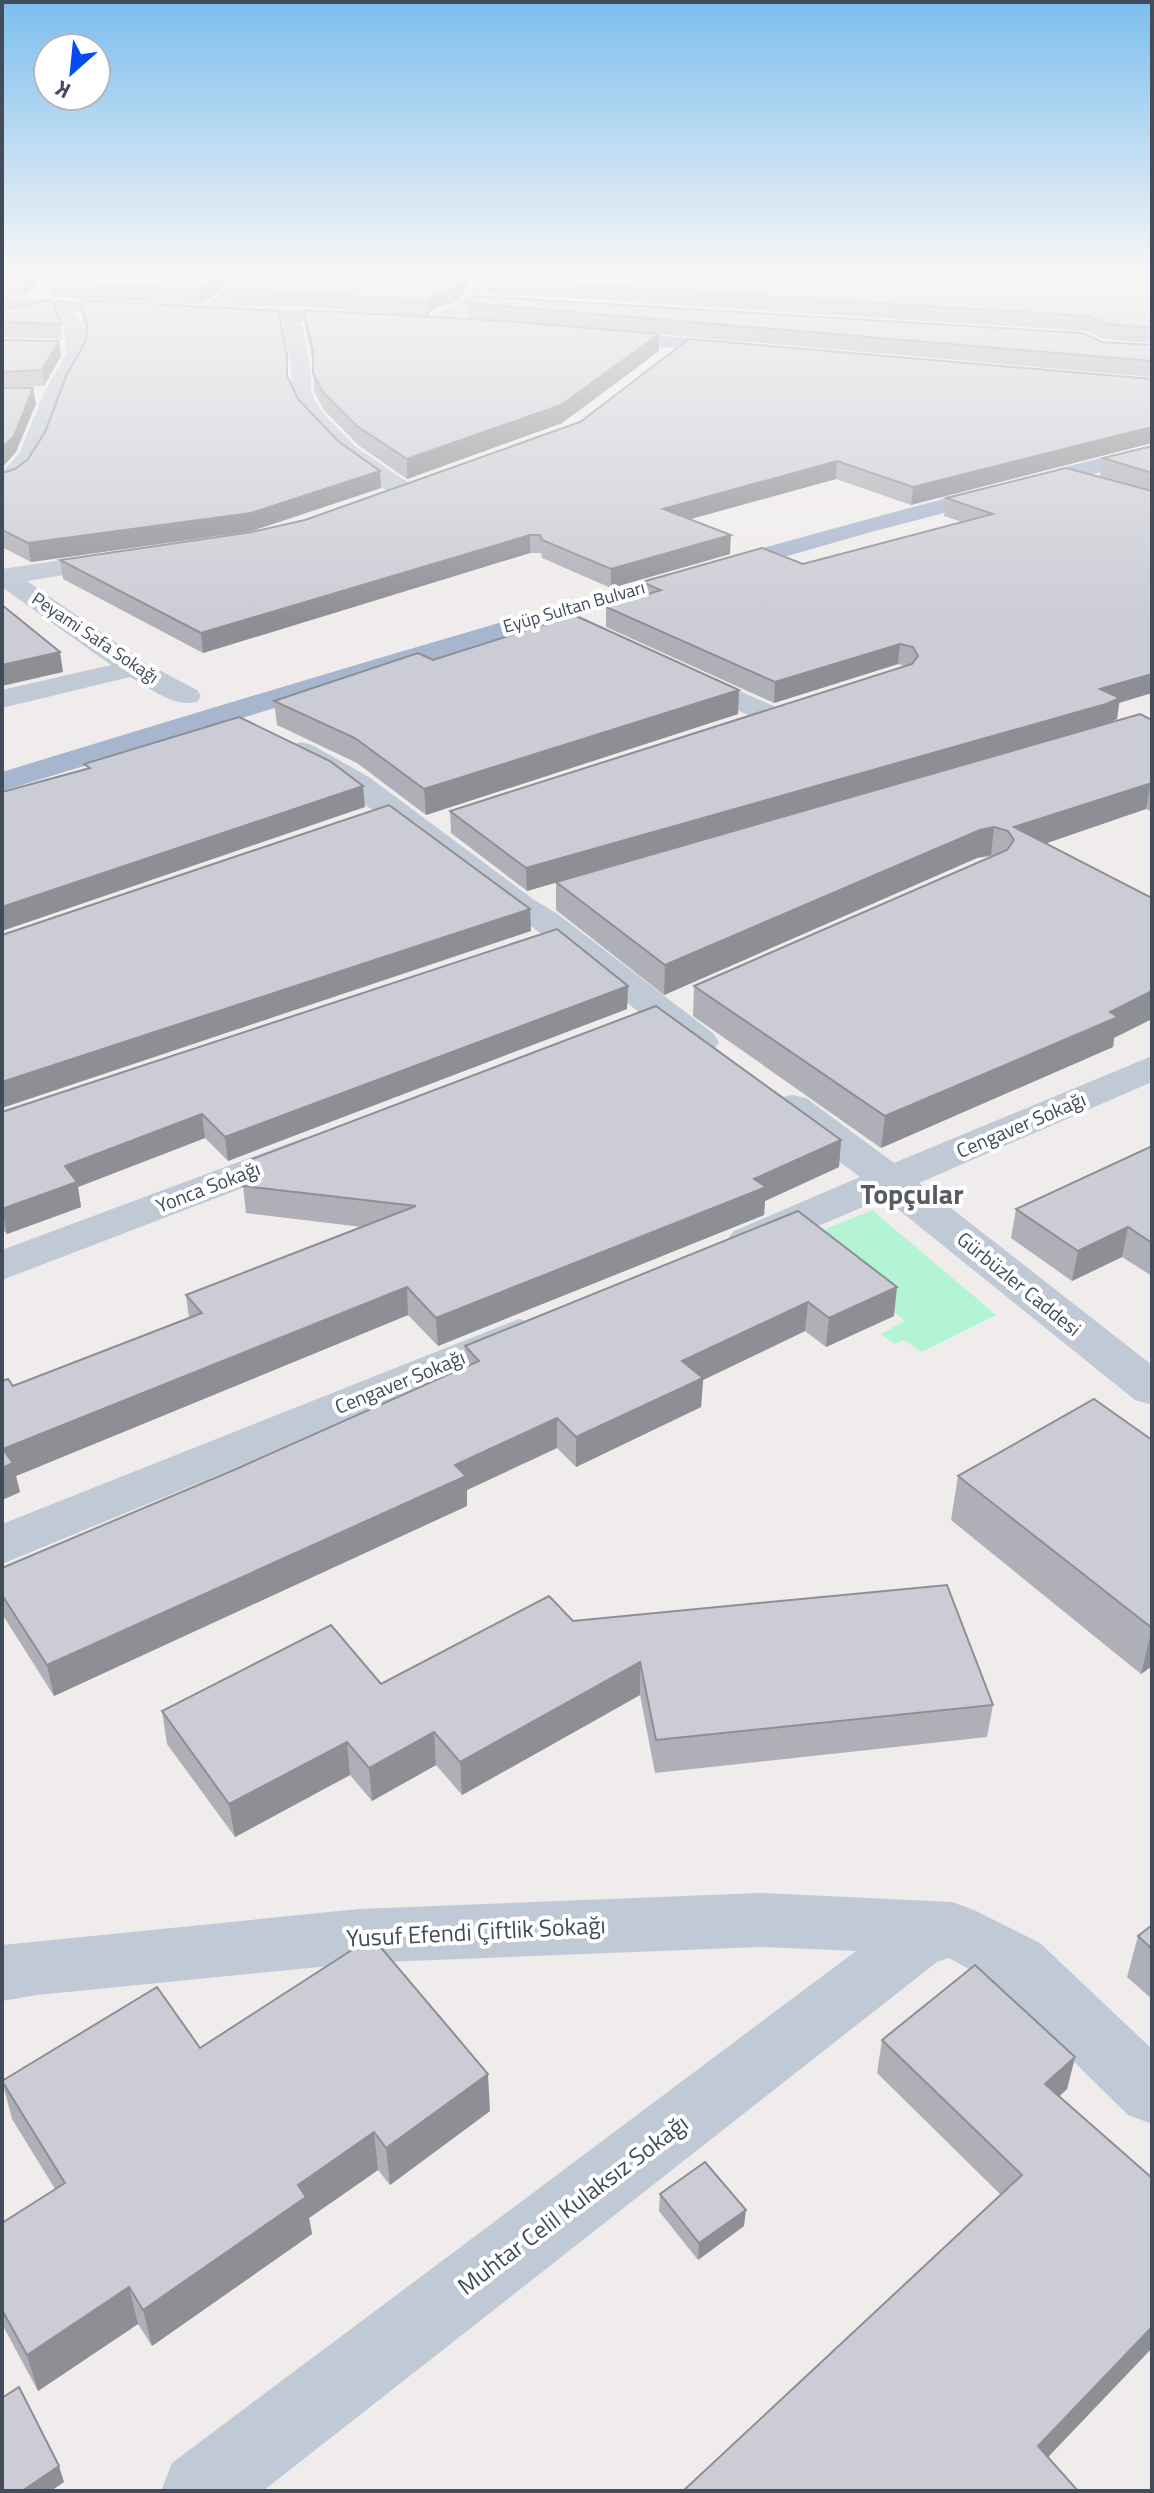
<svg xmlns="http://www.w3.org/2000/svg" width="1154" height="2493" viewBox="0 0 1154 2493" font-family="'Titillium Web',sans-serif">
<rect width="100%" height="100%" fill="#efeceb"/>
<polygon fill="#b3f4d4" points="872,1210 996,1315 922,1352 904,1340 894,1344 881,1334 905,1321 809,1246 768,1253"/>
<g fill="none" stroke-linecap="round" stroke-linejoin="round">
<g fill="#c0c9d6" fill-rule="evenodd">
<polygon points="259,269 279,269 212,316 200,316 197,312 200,308"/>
<polygon points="484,269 501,269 472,312 449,320 439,329 425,329 423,325 435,312 460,304"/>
<path d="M64,302L70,303C79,316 89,334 86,350C84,364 73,376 66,389C50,422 46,479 2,490V472L19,454L44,393L66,354L65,332L55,307Z"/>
<path d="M291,309L300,315L311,370V392L321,411L356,447L413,486L417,491L413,496C382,504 302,426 292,396C289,388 292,379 291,371C290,352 282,334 282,315Z"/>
<path d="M122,551L131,554L135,559L131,564L27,581L144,662L197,690L201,696L197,702C174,708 150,688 130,677L2,708V690L111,665L2,587V569Z"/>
<polygon points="684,667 783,710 788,716 783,722 773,725 763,722 674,681 670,675 674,669"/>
<path d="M301,742L312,745L369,777L533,899L559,915L714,1034L719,1042L714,1050L700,1054L686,1050L535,929C450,877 379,805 290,757L286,751L290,745Z"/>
<polygon points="1152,1056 1152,1082 919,1183 1152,1365 1152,1405 1135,1400 884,1198 764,1249 749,1253 734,1249 727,1240 734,1231 860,1177 778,1116 772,1107 778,1098 792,1095 806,1098 894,1163"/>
<polygon points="306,1137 321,1140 327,1149 321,1158 2,1280 2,1250"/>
<polygon points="519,1319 535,1324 542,1334 535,1344 2,1564 2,1524"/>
<polygon points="760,1893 952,1902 974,1910 1040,1943 1152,2049 1152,2124 1128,2115 994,1983 949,1958 937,1962 263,2491 161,2491 172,2463 856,1951 760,1947 359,1963 37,1995 2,2001 2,1945 359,1909"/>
</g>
<g fill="#a7b6cf" fill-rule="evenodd">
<polygon points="2,297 139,304 148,309 139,314 2,307"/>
<polygon points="220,306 363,314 372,320 363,326 214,316 211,312"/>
<polygon points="599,331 742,342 752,348 742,354 592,341 589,337"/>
<path d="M1152,445V459L871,532L584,614L2,791V772C383,655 765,542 1152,445Z"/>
</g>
</g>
<g fill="#afafb7">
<polygon points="2,269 52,269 25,295 2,294"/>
<polygon points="253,269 200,304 51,297 49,282"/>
<polygon points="263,269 458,301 434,309 427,316 293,306 232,306 230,291"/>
<polygon points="1152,269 1152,343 1105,339 1086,331 488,293 488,279"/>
<polygon points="79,300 287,355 288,379 298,399 338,441 380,471 381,488 252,531 31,562 2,547 2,473 15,469 28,459 45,432 86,341 86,330 81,314"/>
<polygon points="466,303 1152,345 1152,377 659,334 659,351 562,423 407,479 358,445 323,409 314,391 313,363 305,327 304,310 497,321 467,318"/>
<polygon points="2,309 61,324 63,339 2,337"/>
<polygon points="2,340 59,341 61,356 44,386 2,388"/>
<polygon points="1152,379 911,505 836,479 689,519 730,554 611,588 542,558 541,553 530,553 203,653 63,579 60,560 252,532"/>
<polygon points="1152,446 1152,491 1100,476 1103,458"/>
<polygon points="1152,491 1117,719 1106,724 1152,720 1152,812 1146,809 1045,843 1114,1038 1113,1047 881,1148 693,1016 694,986 993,856 977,858 664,995 556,910 556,882 527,891 451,833 450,811 905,666 898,664 774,703 606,627 606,607 641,596 642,582 803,564 962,522 944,516 946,498"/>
<polygon points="433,660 739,690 738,714 426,815 357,763 277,725 274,701"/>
<polygon points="628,986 627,1009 228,1161 205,1138 78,1187 81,1207 7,1234 2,1229 2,1112"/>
<polygon points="841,1140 839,1167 765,1201 764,1215 438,1346 408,1315 16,1476 20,1492 2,1500 13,1386 189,1318 186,1295 362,1227 246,1213 243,1186 251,1172 250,1160"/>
<polygon points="1152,1146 1152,1276 1122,1257 1072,1281 1011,1238 1016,1209"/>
<polygon points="798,1211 894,1316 826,1347 805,1331 703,1380 701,1407 576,1467 557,1448 467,1490 467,1506 54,1696 2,1614 2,1568 236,1469 466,1367 465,1346"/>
<polygon points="1152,1440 1152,1666 1141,1674 951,1520 958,1476"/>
<polygon points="573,1621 993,1705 987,1737 655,1773 640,1695 462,1795 436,1765 372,1801 350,1775 235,1837 167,1744 162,1711 381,1684"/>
<polygon points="1152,1925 1152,1999 1127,1977 1138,1936"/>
<polygon points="882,2040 1075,2057 1067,2089 1059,2097 1152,2178 1152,2348 1048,2457 683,2491 1001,2195 877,2073"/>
<polygon points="200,2048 490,2111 390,2185 378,2170 309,2218 312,2234 152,2346 138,2324 38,2391 2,2324 2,2223 55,2189 12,2119 2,2081"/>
<polygon points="660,2194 744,2226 698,2260 659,2211"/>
</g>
<g fill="#8e8f95">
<polygon points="35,269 52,269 25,295 23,281"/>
<polygon points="231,269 253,269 200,304 199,290"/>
<polygon points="470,269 480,269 458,301 434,309 427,316 427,301 434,295"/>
<polygon points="659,334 659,351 562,423 407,479 407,459"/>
<polygon points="59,341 61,356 44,386 42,370"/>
<polygon points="33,388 36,404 16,452 2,468 2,448"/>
<polygon points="1152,427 1152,443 911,505 913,487"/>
<polygon points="837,461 836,479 662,527 663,509"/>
<polygon points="380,471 381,488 252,531 31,562 28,543"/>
<polygon points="530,535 530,553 203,653 201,633"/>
<polygon points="731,535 730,554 611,588 611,569"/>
<polygon points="900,644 898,664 774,703 775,682"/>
<polygon points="60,652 63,672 2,686 2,665"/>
<polygon points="1152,674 1152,693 1119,703 1117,719 1103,725 527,891 526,868 1100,689"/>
<polygon points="739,690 738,714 426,815 424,789"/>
<polygon points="1151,782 1146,809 1012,855 1014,827"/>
<polygon points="363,786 365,807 2,931 2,907"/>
<polygon points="994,827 991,855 977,858 664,995 665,965 980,830"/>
<polygon points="530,909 531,931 2,1108 2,1082"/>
<polygon points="628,986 627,1009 228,1161 225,1137"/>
<polygon points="1152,991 1152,1019 1114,1038 1113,1047 881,1148 885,1116 1110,1012"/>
<polygon points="202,1114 205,1138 78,1187 81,1207 7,1234 2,1210 65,1166"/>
<polygon points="841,1140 839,1167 765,1201 764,1215 438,1346 436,1318 754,1179"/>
<polygon points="1128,1227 1122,1257 1072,1281 1078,1251"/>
<polygon points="407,1287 408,1315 16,1476 20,1492 2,1500 3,1449"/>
<polygon points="897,1287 894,1316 826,1347 829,1318"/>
<polygon points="808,1302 805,1331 703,1380 701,1407 576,1467 576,1437 682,1361"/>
<polygon points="557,1418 557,1448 467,1490 467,1506 54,1696 47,1665 455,1465"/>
<polygon points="1152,1628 1152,1666 1141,1674"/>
<polygon points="640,1662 640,1695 462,1795 460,1762"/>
<polygon points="434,1732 436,1765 372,1801 369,1768"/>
<polygon points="347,1742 350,1775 235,1837 229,1804"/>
<polygon points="2,1850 4,1859 4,1936 2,1936"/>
<polygon points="1075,2057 1067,2089 1037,2116 1045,2084"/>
<polygon points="488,2074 490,2111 390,2185 386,2148"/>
<polygon points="374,2132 378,2170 309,2218 312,2234 152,2346 143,2310 298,2185"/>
<polygon points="746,2210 744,2226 698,2260 699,2243"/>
<polygon points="129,2287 138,2324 38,2391 27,2355"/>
<polygon points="1152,2327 1152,2348 1029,2477 1038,2446"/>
<polygon points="59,2466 64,2482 51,2491 22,2491"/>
</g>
<g fill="#cbccd5" stroke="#8e8f95" stroke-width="2">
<polygon points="2,269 35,269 23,281 2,280"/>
<polygon points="61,269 231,269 199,290 49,282"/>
<polygon points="263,269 470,269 458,287 434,295 427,301 292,292 230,291"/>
<polygon points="495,269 1152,269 1152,328 1107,324 1088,316 488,279"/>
<polygon points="477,296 1083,333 1102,342 1152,345 1152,361 466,303"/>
<polygon points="53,300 61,324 2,322 2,309"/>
<polygon points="79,300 278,311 287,355 287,376 298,399 338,441 380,471 251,513 28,543 2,530 2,473 15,469 28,459 45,432 67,374 86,341 87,322"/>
<polygon points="304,310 506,321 659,334 561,405 407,459 357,426 322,391 313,373 313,352"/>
<polygon points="689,339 1152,379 1152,427 913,487 837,461 663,509 731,535 611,569 542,540 540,535 530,535 201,633 60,560 252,532 305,520 580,422"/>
<polygon points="2,340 59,341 42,370 2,372"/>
<polygon points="2,388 33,388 14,436 2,448"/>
<polygon points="1152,446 1152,473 1103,458"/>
<polygon points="1066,468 1152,491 1152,674 1100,689 1120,698 1106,704 526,868 450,811 912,664 918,656 913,647 900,644 775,682 606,607 661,590 642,582 762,548 803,564 993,514 946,498"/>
<polygon points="2,605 60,652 2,665"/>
<polygon points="574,615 739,690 424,789 355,738 274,701 418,653 433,660"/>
<polygon points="1140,714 1152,720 1152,783 1014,827 1152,898 1152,991 1110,1012 1118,1017 885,1116 694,986 1007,850 1014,840 1008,831 994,827 980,830 665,965 556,882"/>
<polygon points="239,717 330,761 363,786 2,907 2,792 90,768 84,764"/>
<polygon points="389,805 530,909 2,1082 2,935"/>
<polygon points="557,929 628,986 225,1137 202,1114 65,1166 77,1182 2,1209 2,1112"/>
<polygon points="656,1006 841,1140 754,1179 766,1187 436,1318 407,1287 3,1449 13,1463 2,1468 2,1381 8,1379 13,1386 202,1313 186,1295 416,1206 243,1186 255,1165 250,1160"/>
<polygon points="1152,1146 1152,1243 1128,1227 1078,1251 1016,1209"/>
<polygon points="798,1211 897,1287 829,1318 808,1302 682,1361 703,1378 576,1437 557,1418 455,1465 466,1476 47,1665 2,1595 2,1568 236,1469 479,1361 465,1346"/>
<polygon points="1094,1399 1152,1440 1152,1628 958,1476"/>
<polygon points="947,1585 993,1705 656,1740 640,1662 460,1762 434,1732 369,1768 347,1742 229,1804 162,1711 331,1625 381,1684 549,1596 573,1621"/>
<polygon points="1152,1925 1152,1949 1138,1936"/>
<polygon points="372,1937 488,2074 386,2148 374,2132 298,2185 306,2197 143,2310 129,2287 27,2355 2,2310 2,2223 65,2183 2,2081 157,1987 200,2048"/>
<polygon points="975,1965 1075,2057 1045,2084 1152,2178 1152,2327 1038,2446 1078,2491 683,2491 1022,2175 882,2040"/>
<polygon points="705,2162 746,2210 699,2243 660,2194"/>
<polygon points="19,2387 59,2466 22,2491 2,2491 2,2398"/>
</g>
<linearGradient id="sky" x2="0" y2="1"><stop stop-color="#7cbeee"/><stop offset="0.44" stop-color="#f8f6f6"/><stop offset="1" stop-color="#f8f6f6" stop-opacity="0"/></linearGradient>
<rect width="1154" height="618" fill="url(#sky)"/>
<g text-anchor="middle" stroke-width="8" stroke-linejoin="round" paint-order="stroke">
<g font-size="18" fill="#424c5b" stroke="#fff">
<text transform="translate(574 607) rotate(-16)" y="6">Eyüp Sultan Bulvarı</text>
<text transform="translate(95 638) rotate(34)" y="6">Peyami Safa Sokağı</text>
</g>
<g font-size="20" fill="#424c5b" stroke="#fff">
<text transform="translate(1021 1125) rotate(-23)" y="7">Cengaver Sokağı</text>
<text transform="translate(208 1187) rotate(-21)" y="7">Yonca Sokağı</text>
<text transform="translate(1019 1284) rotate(39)" y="7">Gürbüzler Caddesi</text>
<text transform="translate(400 1382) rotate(-22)" y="7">Cengaver Sokağı</text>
</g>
<g font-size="24" fill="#424c5b" stroke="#fff">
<text transform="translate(476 1932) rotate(-3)" y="8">Yusuf Efendi Çiftlik Sokağı</text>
<text transform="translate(573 2205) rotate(-37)" y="8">Muhtar Celil Kulaksız Sokağı</text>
</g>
<g font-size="28" font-weight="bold" fill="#585b62" stroke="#fff">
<text x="912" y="1204">Topçular</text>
</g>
</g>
<rect width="1154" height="2493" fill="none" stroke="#424c5b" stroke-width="8"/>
<g transform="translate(72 72) rotate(207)"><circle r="38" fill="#ffffff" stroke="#b3b7bd" stroke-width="2"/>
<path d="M0-6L14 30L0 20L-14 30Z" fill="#034bf2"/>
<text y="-12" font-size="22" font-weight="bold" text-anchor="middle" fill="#424c5b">K</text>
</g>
</svg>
